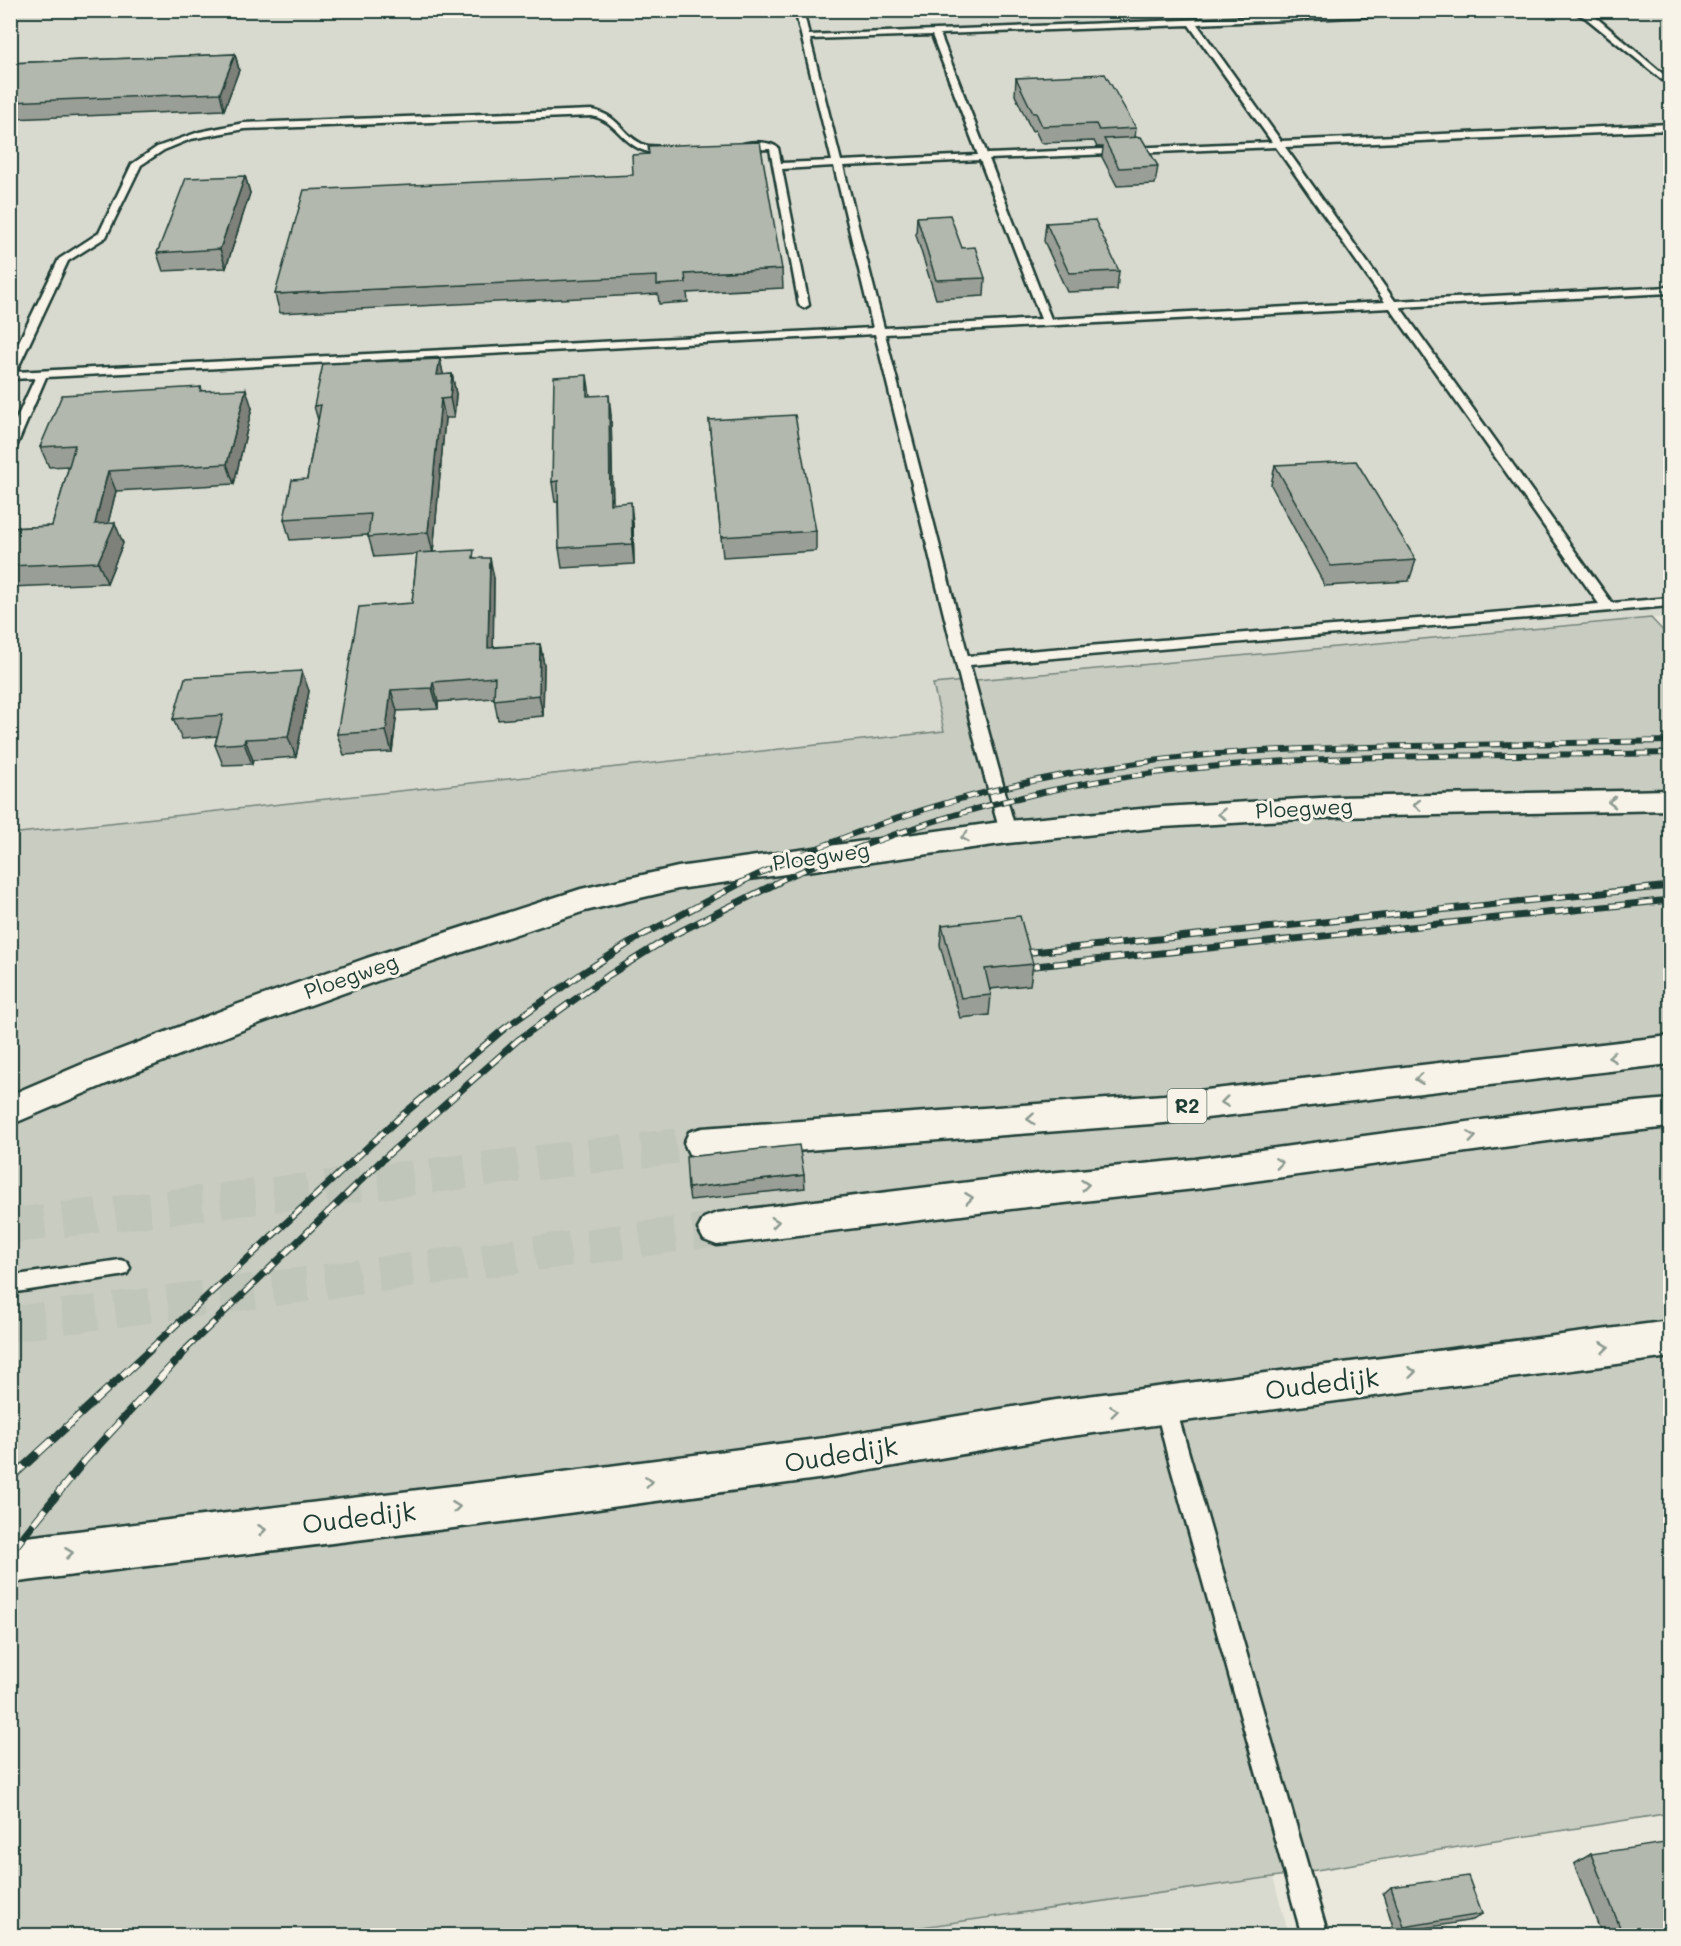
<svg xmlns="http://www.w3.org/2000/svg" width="1681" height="1946" viewBox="0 0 1681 1946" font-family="Mali,sans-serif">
<rect width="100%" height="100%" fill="#eae8dd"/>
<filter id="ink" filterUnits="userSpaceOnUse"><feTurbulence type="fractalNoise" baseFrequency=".0167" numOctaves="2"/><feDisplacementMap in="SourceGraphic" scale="12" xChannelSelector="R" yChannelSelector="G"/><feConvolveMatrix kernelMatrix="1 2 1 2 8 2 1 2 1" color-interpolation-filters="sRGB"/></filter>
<g filter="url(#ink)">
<g fill="#d9dacf">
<polygon points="10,11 1670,11 1670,617 933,684 944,731 11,834"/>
<polygon points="1273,1877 1289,1935 866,1935"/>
</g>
<polygon fill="#c8ccc1" stroke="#74847a" stroke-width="1.5" points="1651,618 1670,638 1670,1813 1273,1877 866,1935 11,1935 10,834 944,731 933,684"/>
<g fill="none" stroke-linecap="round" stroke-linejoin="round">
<g stroke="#c1c6bb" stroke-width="35" stroke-dasharray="35 18" stroke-linecap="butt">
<polyline points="10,1226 702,1143"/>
<polyline points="10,1324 717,1229"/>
</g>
<defs>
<g id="lane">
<path d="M795,10H803L809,35L1437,10H1513L1197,24L1281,141L1670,124V130L1285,147L1395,301L1670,287V293L1400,307L1612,603L1670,598V606L970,665L1016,832L1008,837L1000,832L977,749L875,334L46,377L16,447L10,450V433L35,378L10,379V360L59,259L99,233L132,164L157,147L199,132L244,123L592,110C620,116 620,133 642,144C652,149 665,144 673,150C668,153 662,153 656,153C624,151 619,121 592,116L244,129L191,139L164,150L141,165L106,237L68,261L16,372L873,328L834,166L782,169L809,305L804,308L799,305L770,149L740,150L736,147C746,141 769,140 778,148L781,163L832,161ZM1189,25L1272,142L987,154L940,34ZM932,35L978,155L841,161L810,39ZM1276,147L1385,302L1051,319L989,159ZM980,160L1041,319L884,328L843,166ZM1390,308L1599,604L968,656L885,334Z"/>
<polygon points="1570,10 1581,10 1592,14 1670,80 1670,86 1586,18"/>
<polygon points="120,1260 127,1262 130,1268 127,1274 120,1276 10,1293 10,1276"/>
<polygon points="1165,1395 1172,1398 1175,1405 1328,1936 1302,1936 1167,1454 1155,1405 1158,1398"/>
</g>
<g id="secondary">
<polygon points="1670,790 1670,810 1337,817 1163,827 1008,843 678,889 585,911 391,976 260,1023 109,1083 10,1125 10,1095 85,1063 236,1005 367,958 581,889 678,867 1008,821 1163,807 1337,797"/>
<polygon points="1670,1321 1670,1357 1056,1438 825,1478 502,1522 10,1583 10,1539 502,1480 825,1438 1056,1400"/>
</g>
<g id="highway">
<polygon points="1670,1036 1670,1064 1164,1123 702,1158 689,1154 684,1143 689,1132 702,1128 1164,1095"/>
<polygon points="1670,1099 1670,1127 1570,1138 1195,1189 1027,1207 717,1245 704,1240 698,1229 704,1218 717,1213 1027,1175 1195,1159 1570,1108"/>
</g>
</defs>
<use href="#lane" stroke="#1f3d34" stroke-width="5"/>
<use href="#secondary" stroke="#1f3d34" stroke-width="5"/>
<use href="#highway" stroke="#1f3d34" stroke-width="5"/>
<use href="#lane" fill="#f7f3e8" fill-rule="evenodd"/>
<use href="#secondary" fill="#f7f3e8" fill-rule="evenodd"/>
<use href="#highway" fill="#f7f3e8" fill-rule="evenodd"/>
<defs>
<g id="rail-far2">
<path d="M740,883C862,823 996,782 1131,764C1224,750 1318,748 1412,746C1498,744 1584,742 1670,741"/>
<path d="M775,883C890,830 1014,792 1139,775C1314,751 1493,757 1670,753"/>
</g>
<g id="rail-far1">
<polyline points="1023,953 1670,886"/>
<polyline points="1026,967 1670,900"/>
<polyline points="148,1351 399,1118 505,1028 581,974 639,937 743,882"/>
<polyline points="184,1351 381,1161 518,1040 609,975 673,935 779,882"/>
</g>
<g id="rail">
<polyline points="10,1479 150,1350"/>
<polyline points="10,1553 85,1460 186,1350"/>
</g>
</defs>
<use href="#rail-far2" stroke="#1f3d34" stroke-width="6"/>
<use href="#rail-far1" stroke="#1f3d34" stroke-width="7"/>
<use href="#rail" stroke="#1f3d34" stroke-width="8"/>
<use href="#rail-far2" stroke="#f7f3e8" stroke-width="4" stroke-dasharray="11" stroke-linecap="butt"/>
<use href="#rail-far1" stroke="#f7f3e8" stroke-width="4.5" stroke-dasharray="14" stroke-linecap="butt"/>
<use href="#rail" stroke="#f7f3e8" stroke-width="6" stroke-dasharray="19" stroke-linecap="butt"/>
</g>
<g fill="#999e96" stroke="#1f3d34" stroke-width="1.5">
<polygon points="235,54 239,70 224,110 12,119 10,116 10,63"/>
<polygon points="1016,78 1136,128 1135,138 1158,166 1155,184 1117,186 1102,157 1103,147 1097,147 1094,141 1041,143 1035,130 1032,131 1015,95"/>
<polygon points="245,176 250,193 226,268 163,271 157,253"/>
<polygon points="917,217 962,248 985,278 984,296 936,299 916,235"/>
<polygon points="1046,223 1119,271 1117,290 1067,292 1044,241"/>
<polygon points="782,269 783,288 687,293 688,302 659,304 658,294 280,313 275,294"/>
<polygon points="440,359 443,375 452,374 456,394 454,418 445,418 433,552 475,558 494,578 493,647 540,644 544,665 543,716 498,720 494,698 438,702 438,709 397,711 392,752 344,755 337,734 412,603 417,554 374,557 368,535 290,540 284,519 307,479 318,420 314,406"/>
<polygon points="201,387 202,391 252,408 234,484 116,491 108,523 123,543 107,583 10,587 10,528 52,526 69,466 49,467 40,447"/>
<polygon points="590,396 611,415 613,503 633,523 634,564 562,568 559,548 558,502 555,502 552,482"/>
<polygon points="709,420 816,531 816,551 723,557"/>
<polygon points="1275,465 1416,560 1409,581 1325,586 1271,485"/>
<polygon points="309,691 296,757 253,760 252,764 223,765 215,745 217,736 182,739 173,719"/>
<polygon points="942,925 1033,964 1030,985 990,989 991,995 989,1015 960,1018 940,945"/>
<polygon points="804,1175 805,1188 690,1200 688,1188"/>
<polygon points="1591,1854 1671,1935 1602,1935 1574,1864"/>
<polygon points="1391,1887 1482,1914 1473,1920 1395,1933 1383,1894"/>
</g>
<g fill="#7d817a" stroke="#1f3d34" stroke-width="1.5">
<polygon points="235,54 239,70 224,110 220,93"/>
<polygon points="245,176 250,193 226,268 220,249"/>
<polygon points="440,359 444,378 437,375"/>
<polygon points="452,374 456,394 454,418 450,398"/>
<polygon points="587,375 590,395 590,416 587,396"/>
<polygon points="246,389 252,408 234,484 227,464"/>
<polygon points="609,395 611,415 613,524 610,504"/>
<polygon points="441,399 445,418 433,553 428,532"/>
<polygon points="108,471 116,491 103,544 95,524"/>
<polygon points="631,502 633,523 634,564 632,544"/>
<polygon points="115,523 123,543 107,583 98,562"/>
<polygon points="490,558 494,578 493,668 488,648"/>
<polygon points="540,644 544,665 543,716 539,695"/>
<polygon points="302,671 309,691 296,757 288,737"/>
<polygon points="433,682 438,702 438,709 432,688"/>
<polygon points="391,690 397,711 392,752 386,731"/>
<polygon points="245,739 253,760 252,764 244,743"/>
</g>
<g fill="#b2b8ae" stroke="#1f3d34" stroke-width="1.5">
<polygon points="235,54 220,93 10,102 10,63"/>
<polygon points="1105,74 1136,128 1099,130 1096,124 1042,126 1036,113 1033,113 1016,78"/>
<polygon points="1141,137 1158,166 1119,168 1104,139"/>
<polygon points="760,142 782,269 685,274 686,283 657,285 657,276 275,294 304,190 633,175 632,155 649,154 648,146"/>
<polygon points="245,176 220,249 157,253 186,178"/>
<polygon points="950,215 962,248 975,247 985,278 936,280 917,217"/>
<polygon points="1095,220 1119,271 1069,273 1046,223"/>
<polygon points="440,359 437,375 452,374 450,398 441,399 428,532 368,537 371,514 284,519 292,480 307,479 321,405 314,406 323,364"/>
<polygon points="587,375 587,396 609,395 610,504 631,502 632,544 559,548 558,481 552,482 554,377"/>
<polygon points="201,387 200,391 246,389 227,464 108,471 95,524 115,523 98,562 10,566 10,528 52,526 75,445 40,447 62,395"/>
<polygon points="795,415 816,531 721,537 709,420"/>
<polygon points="1356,461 1416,560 1331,566 1275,465"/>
<polygon points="474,550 473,558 490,558 488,648 540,644 539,695 494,700 495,677 433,682 432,688 391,690 386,731 337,734 359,607 412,603 417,553"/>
<polygon points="302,671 288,737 245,739 244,743 215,745 223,715 173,719 185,678"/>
<polygon points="1020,916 1033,964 985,969 991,995 961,998 942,925"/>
<polygon points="799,1145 804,1175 688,1188 686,1157"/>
<polygon points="1671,1842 1671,1935 1623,1935 1591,1854"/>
<polygon points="1468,1876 1482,1914 1404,1927 1391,1887"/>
</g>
<defs><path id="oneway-chevron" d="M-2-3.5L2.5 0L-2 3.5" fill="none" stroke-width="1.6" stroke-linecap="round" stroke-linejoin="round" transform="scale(1.5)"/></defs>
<g stroke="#8b988e">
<use href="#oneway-chevron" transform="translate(1612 802) rotate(179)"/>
<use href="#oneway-chevron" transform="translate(1417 805) rotate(179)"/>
<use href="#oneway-chevron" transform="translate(1222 814) rotate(177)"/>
<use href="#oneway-chevron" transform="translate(965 837) rotate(172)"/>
<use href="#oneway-chevron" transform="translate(1612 1057) rotate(173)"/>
<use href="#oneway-chevron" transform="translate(1419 1079) rotate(173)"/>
<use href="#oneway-chevron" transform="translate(1225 1102) rotate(173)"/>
<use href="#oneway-chevron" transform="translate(1031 1119) rotate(176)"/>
<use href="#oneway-chevron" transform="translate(1472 1137) rotate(-8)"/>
<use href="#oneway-chevron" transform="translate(1279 1163) rotate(-8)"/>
<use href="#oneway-chevron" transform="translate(1085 1185) rotate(-6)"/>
<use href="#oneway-chevron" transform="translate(969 1198) rotate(-7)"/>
<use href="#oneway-chevron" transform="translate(775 1222) rotate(-7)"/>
<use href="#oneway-chevron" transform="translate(1605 1347) rotate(-7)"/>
<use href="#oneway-chevron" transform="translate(1412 1372) rotate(-7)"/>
<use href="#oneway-chevron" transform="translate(1114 1411) rotate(-7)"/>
<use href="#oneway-chevron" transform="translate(649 1482) rotate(-8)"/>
<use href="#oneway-chevron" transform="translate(456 1507) rotate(-7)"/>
<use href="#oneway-chevron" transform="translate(262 1530) rotate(-7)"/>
<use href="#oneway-chevron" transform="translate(69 1553) rotate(-7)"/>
</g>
</g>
<g text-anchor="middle" stroke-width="6" stroke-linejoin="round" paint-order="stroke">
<rect fill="#f7f3e8" stroke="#60746a" stroke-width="1.5" x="1167.5" y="1089" width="39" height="34" rx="4.5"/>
<g font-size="20" font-weight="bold" fill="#1f3d34">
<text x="1187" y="1113">R2</text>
</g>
<g font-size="21" fill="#1f3d34" stroke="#f7f3e8">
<text transform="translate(1304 809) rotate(-3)" y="7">Ploegweg</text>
<text transform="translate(821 857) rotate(-8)" y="7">Ploegweg</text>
<text transform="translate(351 977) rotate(-19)" y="7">Ploegweg</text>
</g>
<g font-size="26" fill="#1f3d34" stroke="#f7f3e8">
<text transform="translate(1322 1384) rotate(-7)" y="9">Oudedijk</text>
<text transform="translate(841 1455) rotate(-9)" y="9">Oudedijk</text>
<text transform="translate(359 1518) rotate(-7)" y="9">Oudedijk</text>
</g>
</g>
<rect width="1681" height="1946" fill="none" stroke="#f7f3e8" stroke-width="36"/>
<rect x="18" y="18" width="1645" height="1910" fill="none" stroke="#1f3d34" stroke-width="2" filter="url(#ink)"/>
</svg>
